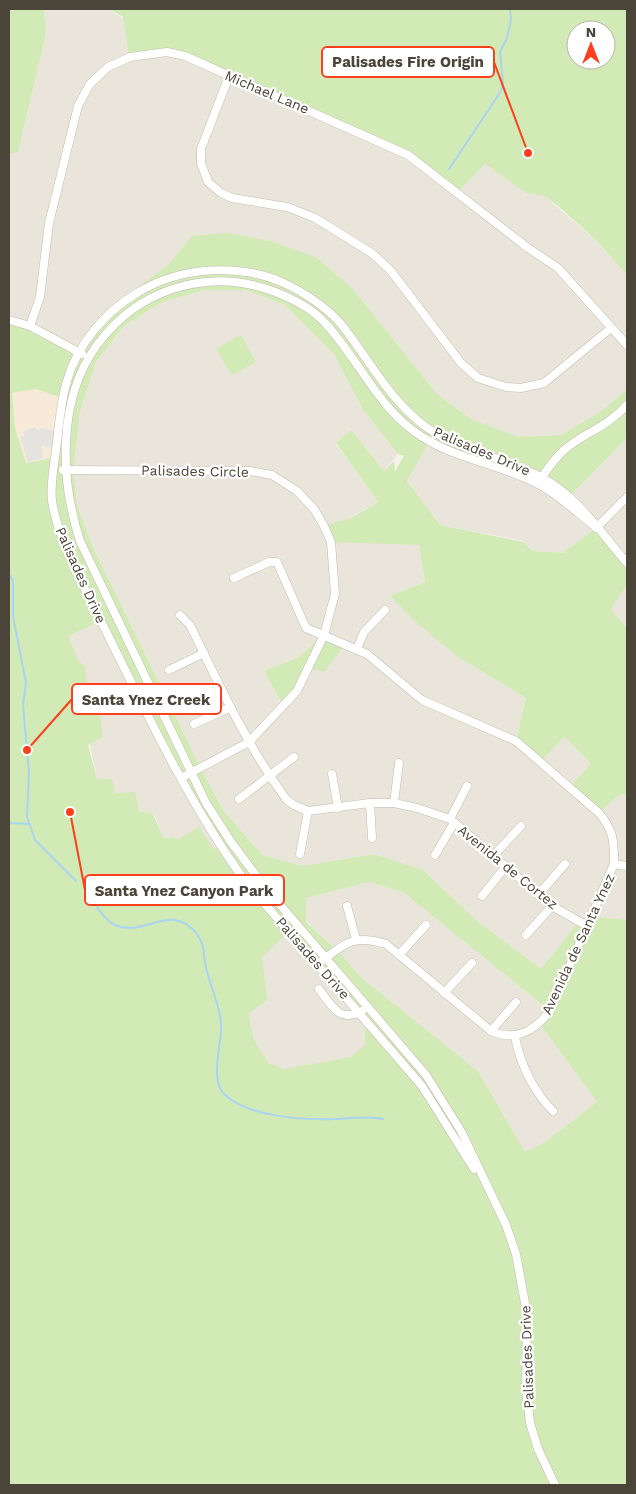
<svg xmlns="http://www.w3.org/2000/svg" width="636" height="1494" viewBox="0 0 636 1494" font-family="'Work Sans',sans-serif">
<rect width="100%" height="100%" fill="#f6f3ec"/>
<g fill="#eae5da" fill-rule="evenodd">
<polygon points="44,9 110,9 167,52 482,166 485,164 526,193 544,196 598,242 627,275 627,389 600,412 561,435 519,437 471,419 437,394 353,289 316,257 192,236 169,264 106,311 73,349 9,321 9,154 18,152 46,34"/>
<path d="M204,290H247L285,305L334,354L363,410L398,454L384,471L351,430L336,444L378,502L344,521L419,545L425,582L390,596L458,657L526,698L516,741L540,761L564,737L591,763L570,787L599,813L619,795L627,794V920L591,917L587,926L579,921L541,969L477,921L423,870L374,854L303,866L262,855L223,810L201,769L91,543L77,504L72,470L80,412L96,362L124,326L162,302ZM324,635L282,706L264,671L297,658Z"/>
<polygon points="627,438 627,563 596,528 564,553 533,551 524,541 440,525 407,481 429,442 570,496"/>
<polygon points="627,585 627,628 611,609"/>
<polygon points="104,619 219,844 193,865 171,837 164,839 154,814 139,811 97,779 67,634"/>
<polygon points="369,882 403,892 550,1011 540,1024 597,1102 527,1156 478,1071 363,979 337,950 306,921 306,898"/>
<polygon points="290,932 365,1020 365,1072 262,1074 233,1004 258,949"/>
</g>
<polygon fill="#f7ead8" points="36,389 62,398 53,458 26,463 15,428 9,393"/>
<g fill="#d2eab5" fill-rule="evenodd">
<polygon points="9,9 44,9 46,34 18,152 9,154"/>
<path d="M110,9H627V275L598,242L558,206L544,196L526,193L485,164L457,192L408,155L167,52L129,56L123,17ZM576,30H606V60H576Z"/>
<path d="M228,233L270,241L316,257L353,289L437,394L471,419L519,437L561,435L600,412L627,389V438L570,496L542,478L537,483L429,442L407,481L440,525L524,542L533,551L563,553L596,528L627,563V585L611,609L627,628V794L619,795L599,813L570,787L591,763L564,737L540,762L516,741L526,698L458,657L418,624L390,596L425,582L419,545L331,542L324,526L351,518L378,502L336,443L351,430L384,471L394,461L395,471L404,456L398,454L363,410L334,354L285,305L247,290H204L162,302L124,326L96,362L80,412L73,471L77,504L91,543L201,769L223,810L262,855L303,866L374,854L423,870L477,921L541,969L579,921L587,925L591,916L627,920V1485H9V322L29,328L73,350L106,311L169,264L192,236ZM36,389L62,398L53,458L26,463L15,428L12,393ZM104,619L187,790L219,845L213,849L199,827L178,839L171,837L164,839L153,814L139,811L135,792L115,793L112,779H97L88,745L103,737L99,706L86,680L85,666L78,661L68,636ZM369,882L403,892L550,1011L540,1024L597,1102L545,1142L525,1152L478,1071L363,979L337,950L306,922V898ZM290,932L365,1020V1045L351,1057L285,1069L268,1063L254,1040L248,1014L267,1000L262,957L284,936Z"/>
<polygon points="238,336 242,337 256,362 235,374 231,374 216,349"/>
<polygon points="324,635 345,645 324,672 308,667 283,706 264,671 297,658"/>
</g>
<polygon fill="#e5e3e0" points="35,427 38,431 40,428 56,431 54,448 41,445 43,458 28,462 20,437 25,436 23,431"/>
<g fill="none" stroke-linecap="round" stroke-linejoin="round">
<g stroke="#a9d4f2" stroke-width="2">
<polyline points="449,169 501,91 503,83 500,52 507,38 511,20 510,9"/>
<polyline points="9,574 13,581 13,616 26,683 23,705 29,772 27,817 35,840 76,881"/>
<polyline points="9,823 29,824"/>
<path d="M88,895C95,903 103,919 113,924C144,940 170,900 197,934C205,945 203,955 206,967C210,987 220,1004 221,1025C222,1045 209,1080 225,1095C249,1117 303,1120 334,1119C350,1119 368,1115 383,1119"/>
</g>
<defs>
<g id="minor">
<polyline points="229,76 201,149 201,163 208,182 221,193 232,198 287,207 315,218 373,254 391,271 461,363 478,378 506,387 521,388 544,383 611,328"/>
<polyline points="9,320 30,326 82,354"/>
<polyline points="30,326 40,297 49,223 78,106 90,84 108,67 130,57 167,52 185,56 408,155 528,248 558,268 627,345"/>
<polyline points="63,470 250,471 272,475 297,491 314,509 324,526 331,542 335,594 324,635 297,691 249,742 181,778"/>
<path d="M539,481C547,470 554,459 564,450C585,432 606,428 627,405"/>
<polyline points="596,528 627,497"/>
<path d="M234,578L269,562H277L306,628L367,654L422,700L516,741L599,813C614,831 614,841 614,864L550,1011C534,1031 516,1042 491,1031L386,944C356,935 347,941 323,960"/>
<path d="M180,615L190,625C220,686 246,744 286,799L294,805L308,811L370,803H394L417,808L450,819L552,906L587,926"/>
<polyline points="357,649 364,632 385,610"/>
<polyline points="169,670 204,653"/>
<polyline points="194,724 229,708"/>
<polyline points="332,774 338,808"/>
<polyline points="239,799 294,757"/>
<polyline points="370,803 372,838"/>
<polyline points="394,803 399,763"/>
<polyline points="450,819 467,786"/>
<polyline points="300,854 308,811"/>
<polyline points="435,855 454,823"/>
<polyline points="494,855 521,826"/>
<polyline points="614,864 627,866"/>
<polyline points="538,895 565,864"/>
<polyline points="482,896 506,866"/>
<polyline points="347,906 356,939"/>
<polyline points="526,935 552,906"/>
<polyline points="399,955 426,925"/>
<path d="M319,989C331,1005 340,1024 362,1011"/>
<polyline points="444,993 472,963"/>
<polyline points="491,1031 516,1002"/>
<path d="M515,1037C520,1063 533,1091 553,1111"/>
<path d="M474,1169L422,1086L245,881C188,802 146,712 103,625C84,586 59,544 52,501C50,485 54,467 56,450C59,427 60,404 67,381C77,345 105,312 137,293C181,266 243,262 290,286C309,296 327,308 341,324C368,358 390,401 426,427C461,451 506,458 543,478C579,498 601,533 627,563"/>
<path d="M555,1485L538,1449L530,1423L526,1389L527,1314L516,1254L506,1225L461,1131L426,1075L264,886L231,842L206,803L80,541C60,479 57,400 97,345C138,289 207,267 273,291C291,298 312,308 325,323C357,357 376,404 415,432C452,459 498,463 538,484C558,494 575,511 593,525"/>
</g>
</defs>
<use href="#minor" stroke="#c2bbae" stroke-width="9"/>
<use href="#minor" stroke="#fff" stroke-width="8"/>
</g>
<g text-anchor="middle" stroke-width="4.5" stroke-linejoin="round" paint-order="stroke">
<g font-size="14" fill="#4b4439" stroke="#fff">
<text transform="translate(267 92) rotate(23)" y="5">Michael Lane</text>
<text transform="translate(482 451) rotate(23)" y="5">Palisades Drive</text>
<text transform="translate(195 471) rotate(1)" y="5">Palisades Circle</text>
<text transform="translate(81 575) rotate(66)" y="5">Palisades Drive</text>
<text transform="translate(508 867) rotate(39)" y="5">Avenida de Cortez</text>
<text transform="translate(578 944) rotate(-65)" y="5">Avenida de Santa Ynez</text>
<text transform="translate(313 958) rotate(49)" y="5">Palisades Drive</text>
<text transform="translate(527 1357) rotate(-92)" y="5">Palisades Drive</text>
</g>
</g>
<path fill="none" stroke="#fc3f1d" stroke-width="2" d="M528 153L494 62M27 750L72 699M70 812L85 890"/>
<g fill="#fc3f1d" stroke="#fff" stroke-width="2">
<circle cx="528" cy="153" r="5"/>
<circle cx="27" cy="750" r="5"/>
<circle cx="70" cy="812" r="5"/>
</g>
<g fill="#fff" stroke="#fc3f1d" stroke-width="2">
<rect x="322" y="47" width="172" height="30" rx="5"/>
<rect x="72" y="684" width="149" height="30" rx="5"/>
<rect x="85" y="875" width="199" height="30" rx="5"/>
</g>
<g font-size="15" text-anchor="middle" font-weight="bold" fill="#4b4439">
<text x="408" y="67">Palisades Fire Origin</text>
<text x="146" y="705">Santa Ynez Creek</text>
<text x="184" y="896">Santa Ynez Canyon Park</text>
</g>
<rect width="636" height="1494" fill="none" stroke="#4b4439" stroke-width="20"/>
<g transform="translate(591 45)"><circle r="24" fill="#ffffff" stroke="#b7b4b0"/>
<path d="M0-4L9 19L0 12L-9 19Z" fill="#fc3f1d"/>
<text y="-8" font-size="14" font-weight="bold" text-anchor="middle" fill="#4b4439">N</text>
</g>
</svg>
